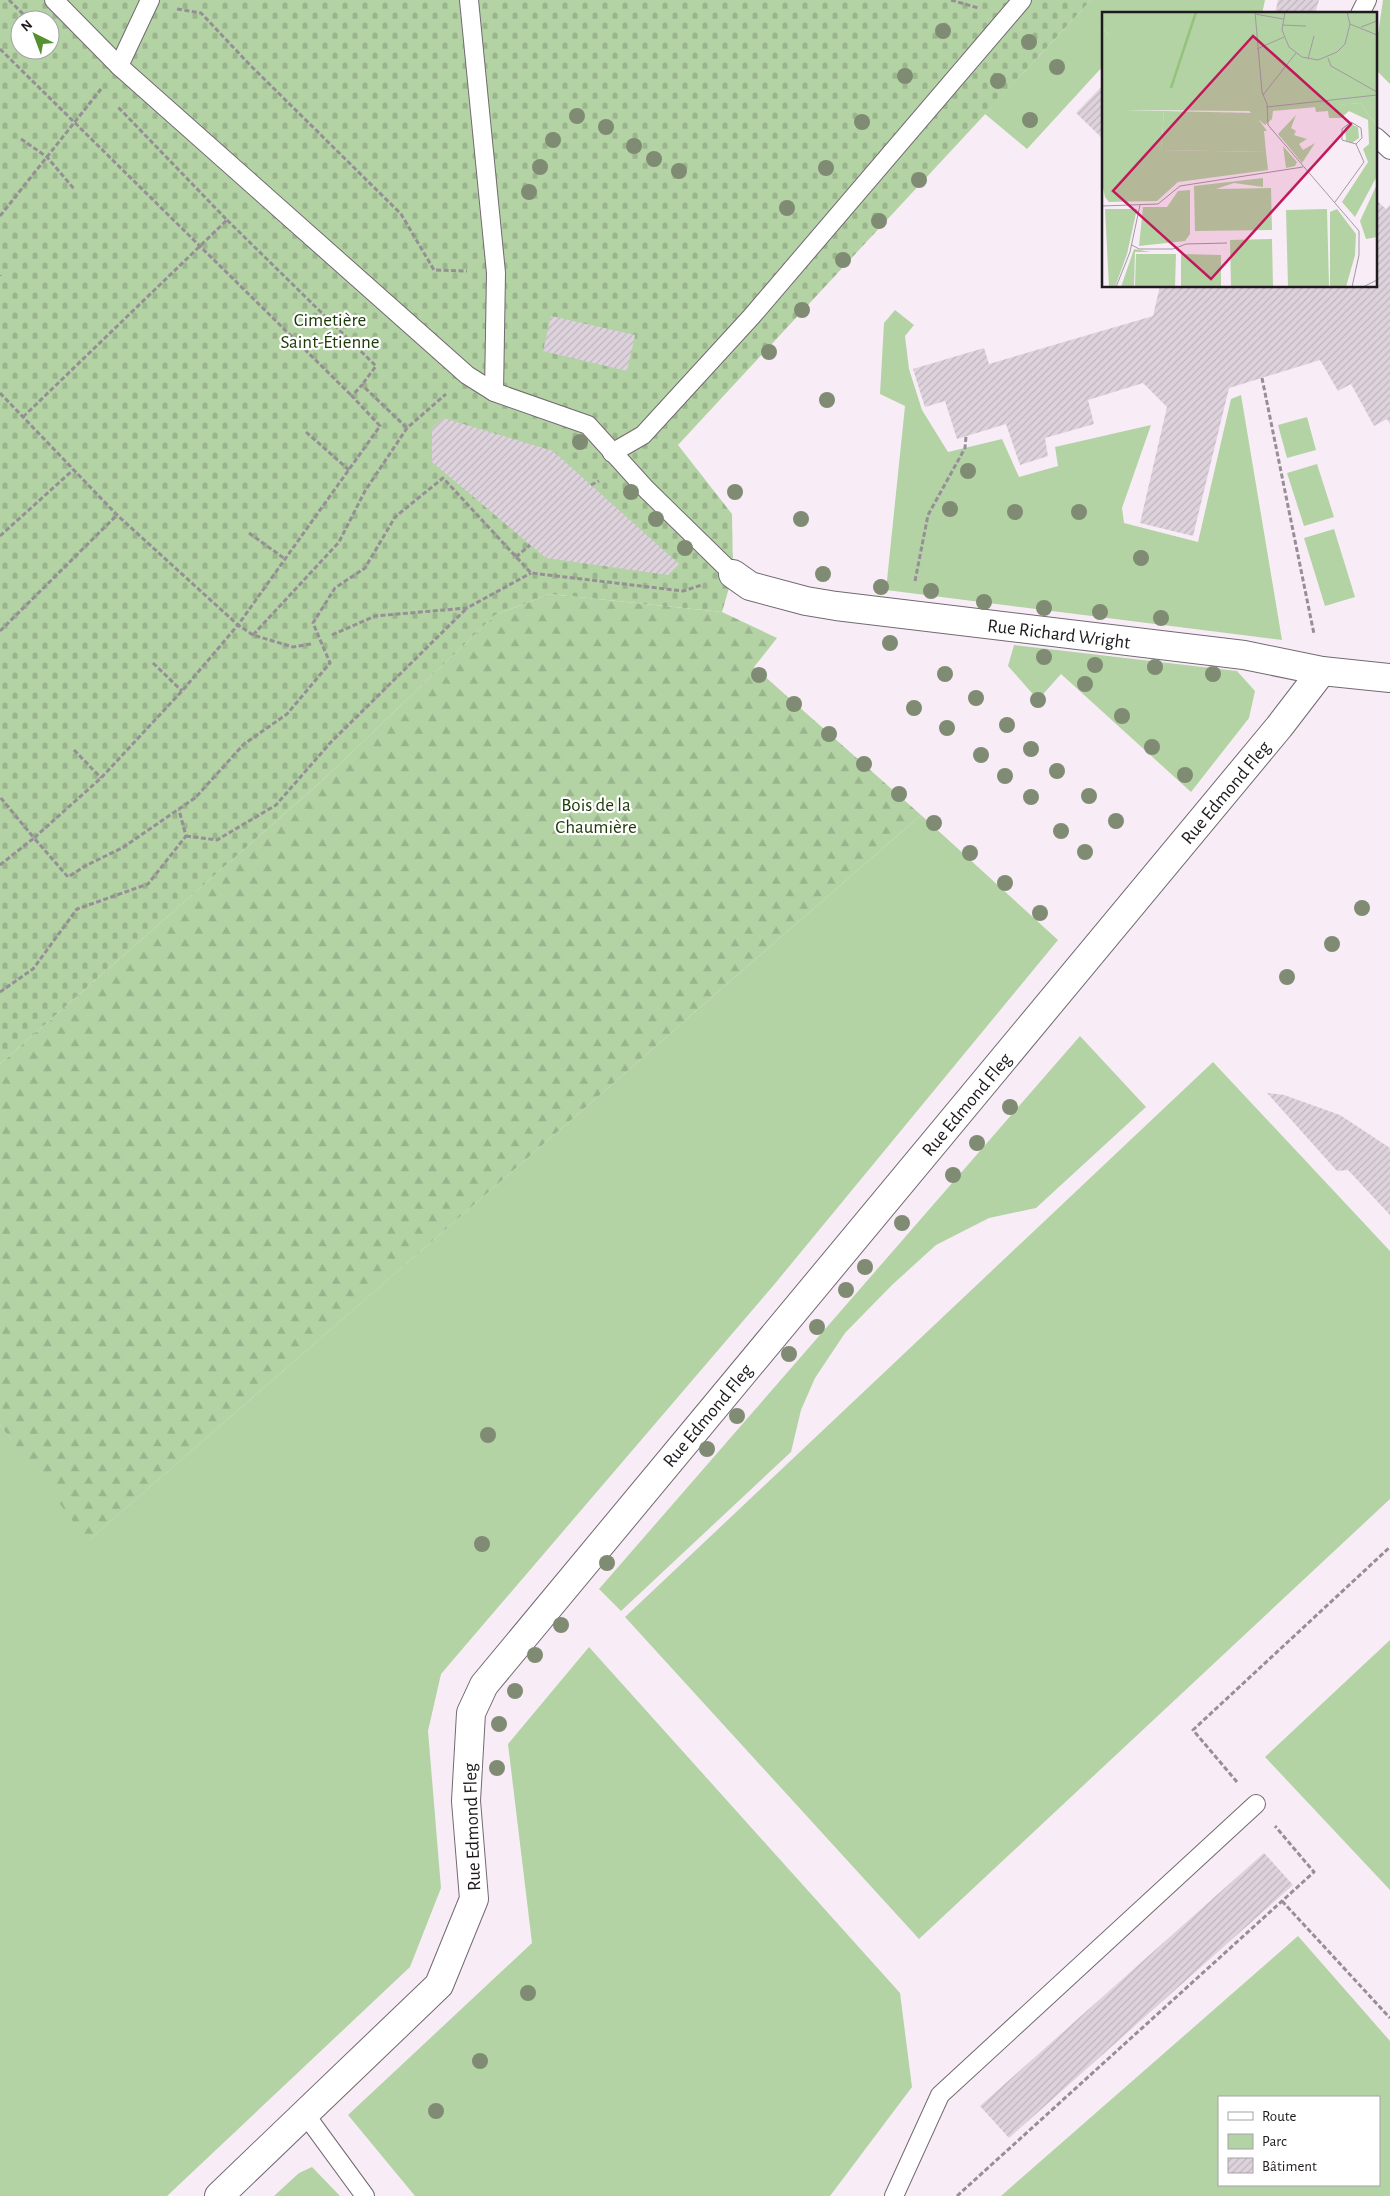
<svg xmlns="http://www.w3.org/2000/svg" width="1390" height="2196" viewBox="0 0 1390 2196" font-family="'Alegreya Sans',sans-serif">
<defs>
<pattern id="forest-firs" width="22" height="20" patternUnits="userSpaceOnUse" patternTransform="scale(1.25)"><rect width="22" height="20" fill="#b3d3a4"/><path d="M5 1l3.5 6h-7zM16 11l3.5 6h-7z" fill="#9ab58d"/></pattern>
<pattern id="cemetery-stones" width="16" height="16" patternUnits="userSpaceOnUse" patternTransform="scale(1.25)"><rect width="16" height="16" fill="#b3d3a4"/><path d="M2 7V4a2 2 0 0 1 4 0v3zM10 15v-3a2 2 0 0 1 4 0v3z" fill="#9ab58d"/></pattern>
<pattern id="building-hatch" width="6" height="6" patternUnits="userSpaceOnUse" patternTransform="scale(1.25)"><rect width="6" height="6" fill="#ded3dd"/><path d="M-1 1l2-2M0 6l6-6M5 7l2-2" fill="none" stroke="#beb5bd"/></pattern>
</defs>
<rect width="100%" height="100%" fill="#f8edf7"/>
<g fill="#b3d3a4" fill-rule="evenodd">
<polygon points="1091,0 1265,0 1262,14 1104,14 1104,65 1027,149 985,114"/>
<polygon points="1383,0 1390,0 1390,84 1376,70 1376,48"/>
<polygon points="895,310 914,325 905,336 909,369 922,410 948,452 1002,439 1019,477 1058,466 1055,447 1151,425 1122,508 1124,523 1198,542 1231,399 1241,395 1282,640 886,590 905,406 880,394 884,323"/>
<polygon points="1307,417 1316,450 1287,458 1278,425"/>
<polygon points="1317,464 1334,517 1304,526 1287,473"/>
<polygon points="1334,529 1355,597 1325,606 1304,538"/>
<polygon points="1014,645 1237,671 1255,691 1249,718 1191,792 1061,674 1038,700 1008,666"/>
<polygon points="921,815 1058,940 773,1286 441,1674 428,1731 441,1888 410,1967 167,2196 0,2196 0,1425 89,1540"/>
<polygon points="1080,1036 1146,1107 1036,1208 989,1218 936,1245 892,1285 845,1333 815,1378 801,1410 791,1452 621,1611 599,1589"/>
<polygon points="1213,1062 1390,1251 1390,1499 919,1939 625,1617"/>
<polygon points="1390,1640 1390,1890 1265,1757"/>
<polygon points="589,1647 900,1993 912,2087 830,2196 415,2196 348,2115 532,1943 508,1744"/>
<path d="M1298,1936L1390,2041V2196H1001ZM1219,2097H1379V2185H1219Z"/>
<polygon points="312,2167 340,2196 274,2196 299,2173"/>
</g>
<polygon fill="url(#forest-firs)" points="550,594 722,612 777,638 754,667 921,815 88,1541 0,1425 0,1064 324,779 495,615"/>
<path fill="url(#cemetery-stones)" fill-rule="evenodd" d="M0,0H1091L678,445L732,514L733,574L722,612L550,594L495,615L324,779L0,1064ZM20,20H50V50H20Z"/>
<g fill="url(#building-hatch)">
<polygon points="1278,0 1319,0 1315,14 1275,14"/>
<polygon points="1104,84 1104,135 1102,138 1076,113"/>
<polygon points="1376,200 1386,209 1390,205 1390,424 1387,419 1374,426 1351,384 1338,391 1320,360 1229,388 1193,536 1140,523 1167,407 1143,383 1088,400 1094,424 1045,438 1048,456 1020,465 1006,424 957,439 945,401 925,407 913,369 984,348 989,364 1153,316 1160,286 1376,286"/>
<polygon points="551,316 635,335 627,371 543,351"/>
<polygon points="443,418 553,451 679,564 668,575 546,558 432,462 432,429"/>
<polygon points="1267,1093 1284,1095 1340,1115 1390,1148 1390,1215 1348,1170 1337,1171"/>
<polygon points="1264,1853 1293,1885 1009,2138 980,2106"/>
</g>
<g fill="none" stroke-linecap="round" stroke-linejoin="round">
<defs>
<g id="lane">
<polyline points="54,0 119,66 467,375 494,392 588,425 646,489 733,574"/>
<polyline points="469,0 496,273 494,392"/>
<polyline points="1360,14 1367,0"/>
<polyline points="119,66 150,0"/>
<polyline points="1376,137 1390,150"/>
<polyline points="612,453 643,435 752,316 1022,0"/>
<polyline points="305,2114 365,2196"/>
<polyline points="894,2196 940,2095 1256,1804"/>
</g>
<g id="street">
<polyline points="733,574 750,586 806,601 836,606 1244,655 1322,671 1390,678"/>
<polyline points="219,2196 439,1985 474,1899 466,1801 471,1713 484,1685 1279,727 1322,671"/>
</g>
</defs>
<use href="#lane" stroke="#726971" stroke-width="20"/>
<use href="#street" stroke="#726971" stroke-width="30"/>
<g stroke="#968f96" stroke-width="3" stroke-dasharray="5 2.5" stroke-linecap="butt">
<polyline points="9,0 29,20"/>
<polyline points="951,0 978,8"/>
<polyline points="177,9 201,13 249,64 401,214 434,270 467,271"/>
<polyline points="0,49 352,396"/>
<polyline points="21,139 47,157 75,190"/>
<polyline points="0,216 101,89"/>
<polyline points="227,220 376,366 362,385"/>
<polyline points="0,275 0,276"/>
<polyline points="1262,378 1314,634"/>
<polyline points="0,393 117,515 238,625 182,691 101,778 34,838 0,797"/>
<polyline points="23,417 227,220 118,107"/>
<polyline points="306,432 349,470"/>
<polyline points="591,485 599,481"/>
<polyline points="249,533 285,559"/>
<polyline points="0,536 73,470"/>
<polyline points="516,557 530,545"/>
<polyline points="915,581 928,515 965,448 966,436"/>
<polyline points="0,631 117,515"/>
<polyline points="253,635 339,542 365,491 407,428 446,394"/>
<polyline points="332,635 375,616 467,608 531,573"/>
<polyline points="311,644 293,647 253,635 238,625 380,426 352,396 362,385 407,428"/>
<polyline points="153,663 182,691"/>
<polyline points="74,750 101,778"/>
<polyline points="186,836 217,840 276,805 331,742 467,608"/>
<polyline points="0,865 34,838 68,877 85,866 122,848 195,798 244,744 287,714 330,663 313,623 335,588 365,568 395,517 443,478 531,573 683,591 702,585"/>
<polyline points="0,992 33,969 77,909 148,884 186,836 179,810"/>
<polyline points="1237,1782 1193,1730 1390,1547"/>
<polyline points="1282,1901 1390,2018"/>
<polyline points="957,2196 1314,1872 1275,1826"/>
</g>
<use href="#lane" stroke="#fff" stroke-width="18"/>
<use href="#street" stroke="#fff" stroke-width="28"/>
</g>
<g fill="#7f8b72">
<circle cx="943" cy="31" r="8"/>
<circle cx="1029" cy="42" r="8"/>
<circle cx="1057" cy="67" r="8"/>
<circle cx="905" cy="76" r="8"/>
<circle cx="998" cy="81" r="8"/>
<circle cx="577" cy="116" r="8"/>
<circle cx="1030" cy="120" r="8"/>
<circle cx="862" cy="122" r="8"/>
<circle cx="606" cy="127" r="8"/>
<circle cx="553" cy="140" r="8"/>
<circle cx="634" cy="146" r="8"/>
<circle cx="654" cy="159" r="8"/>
<circle cx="540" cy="167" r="8"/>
<circle cx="826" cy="168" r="8"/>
<circle cx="679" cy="171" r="8"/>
<circle cx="919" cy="180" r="8"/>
<circle cx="529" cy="192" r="8"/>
<circle cx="787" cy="208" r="8"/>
<circle cx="879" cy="221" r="8"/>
<circle cx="843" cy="260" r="8"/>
<circle cx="802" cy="310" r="8"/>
<circle cx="769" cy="352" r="8"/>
<circle cx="827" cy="400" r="8"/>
<circle cx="580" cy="442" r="8"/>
<circle cx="968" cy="471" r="8"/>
<circle cx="631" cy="492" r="8"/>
<circle cx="735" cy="492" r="8"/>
<circle cx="950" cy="509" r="8"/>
<circle cx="1015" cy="512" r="8"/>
<circle cx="1079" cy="512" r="8"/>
<circle cx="656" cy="519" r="8"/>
<circle cx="801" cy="519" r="8"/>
<circle cx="685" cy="548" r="8"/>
<circle cx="1141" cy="558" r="8"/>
<circle cx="823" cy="574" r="8"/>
<circle cx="881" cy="587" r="8"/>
<circle cx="931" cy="591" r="8"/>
<circle cx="984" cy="602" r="8"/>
<circle cx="1044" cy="608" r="8"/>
<circle cx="1100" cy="612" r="8"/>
<circle cx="1161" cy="618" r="8"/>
<circle cx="890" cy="643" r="8"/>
<circle cx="1044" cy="657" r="8"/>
<circle cx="1095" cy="665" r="8"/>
<circle cx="1155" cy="667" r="8"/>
<circle cx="945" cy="674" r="8"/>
<circle cx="1213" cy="674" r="8"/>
<circle cx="759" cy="675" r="8"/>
<circle cx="1085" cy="684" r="8"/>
<circle cx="976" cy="698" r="8"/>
<circle cx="1038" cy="700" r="8"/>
<circle cx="794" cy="704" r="8"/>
<circle cx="914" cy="708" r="8"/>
<circle cx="1122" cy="716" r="8"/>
<circle cx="1007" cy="725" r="8"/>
<circle cx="947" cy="728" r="8"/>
<circle cx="829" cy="734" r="8"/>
<circle cx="1152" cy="747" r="8"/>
<circle cx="1031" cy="749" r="8"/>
<circle cx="981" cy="755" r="8"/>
<circle cx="864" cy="764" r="8"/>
<circle cx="1057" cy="771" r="8"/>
<circle cx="1185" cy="775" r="8"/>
<circle cx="1005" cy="776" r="8"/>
<circle cx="899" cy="794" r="8"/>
<circle cx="1089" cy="796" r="8"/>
<circle cx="1031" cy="797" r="8"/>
<circle cx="1116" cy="821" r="8"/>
<circle cx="934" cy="823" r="8"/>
<circle cx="1061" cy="831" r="8"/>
<circle cx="1085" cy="852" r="8"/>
<circle cx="970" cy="853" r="8"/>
<circle cx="1005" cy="883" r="8"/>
<circle cx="1362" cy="908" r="8"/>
<circle cx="1040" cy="913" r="8"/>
<circle cx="1332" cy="944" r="8"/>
<circle cx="1287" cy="977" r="8"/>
<circle cx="1010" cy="1107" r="8"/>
<circle cx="977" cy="1143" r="8"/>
<circle cx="953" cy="1175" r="8"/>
<circle cx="902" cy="1223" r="8"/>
<circle cx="865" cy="1267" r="8"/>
<circle cx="846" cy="1290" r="8"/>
<circle cx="817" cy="1327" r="8"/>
<circle cx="789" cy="1354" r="8"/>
<circle cx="737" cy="1416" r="8"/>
<circle cx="488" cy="1435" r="8"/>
<circle cx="707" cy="1449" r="8"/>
<circle cx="482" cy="1544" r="8"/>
<circle cx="607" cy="1563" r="8"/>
<circle cx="561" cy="1625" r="8"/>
<circle cx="535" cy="1655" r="8"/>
<circle cx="515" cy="1691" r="8"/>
<circle cx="499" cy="1724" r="8"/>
<circle cx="497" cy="1768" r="8"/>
<circle cx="528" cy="1993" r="8"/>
<circle cx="480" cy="2061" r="8"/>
<circle cx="436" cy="2111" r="8"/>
</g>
<g text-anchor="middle" stroke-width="4.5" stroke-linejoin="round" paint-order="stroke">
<g font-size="19" fill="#1c3a05" stroke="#fff">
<text x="330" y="326">Cimetière<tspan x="330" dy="22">Saint-Étienne</tspan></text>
<text x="596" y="811">Bois de la<tspan x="596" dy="22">Chaumière</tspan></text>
</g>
<g font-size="19" fill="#1e1a1e" stroke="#fff">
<text transform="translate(1059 633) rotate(7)" y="7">Rue Richard Wright</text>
<text transform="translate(1225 792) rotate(-50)" y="7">Rue Edmond Fleg</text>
<text transform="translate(966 1104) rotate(-50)" y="7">Rue Edmond Fleg</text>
<text transform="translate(707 1415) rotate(-50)" y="7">Rue Edmond Fleg</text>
<text transform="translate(471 1827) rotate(-92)" y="7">Rue Edmond Fleg</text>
</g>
</g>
<g transform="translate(1102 12)">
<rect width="275" height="275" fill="#f8edf7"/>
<path d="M0,13L7,25L23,98L62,99L59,138L164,140L166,158L76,170L55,189L7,190L3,185L0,171ZM258,90L218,94L258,91L275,114V164L253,205L240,190L266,150L261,137L267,132L266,108L247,99L239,106H227L226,99L214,100L213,95ZM194,103L189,116L194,119L192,123L205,127L197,132L201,138L213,131L200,151L176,122ZM248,112L256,115L257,126L250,131L244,129L243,116ZM181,134L195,150L193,154L184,156ZM161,166V175L132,171L114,177L169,176L170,218L93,219L92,174ZM275,172V225L264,227L258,209ZM88,178V222L83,229L37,234L41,195H65L76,179ZM3,197H35L25,242L13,275H7ZM225,197L227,274L186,275L184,198ZM235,197L254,222L253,243L244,275H228V200ZM170,227L171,275H129L128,228ZM32,237L49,240H33L32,275H19ZM34,242H74L73,275H33ZM79,242L119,243V275H79Z" fill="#b3d3a4"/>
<path d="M62,99L152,101L165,119H162L164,140L59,138Z" fill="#b3d3a4"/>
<path d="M0,0H275V114L258,91L171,99L170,107L163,113L147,99L23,98L1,75L7,25L0,13Z" fill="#b3d3a4"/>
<path fill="none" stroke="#94c47a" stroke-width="2.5" d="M69,76L94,0"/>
<path fill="none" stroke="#a199a0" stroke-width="1" d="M153,0L160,80L165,92L166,113L257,219V243L250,275M183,0L180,18L187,35L200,45L216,48L235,40L243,32L248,12L245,0M153,2L181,7M248,12L275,23M180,13L204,14M259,15L275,9M155,37L182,25M226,46L229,54L275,80M206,47L212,24M161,83L194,41M165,95L275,83M233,190L262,150L254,132L240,128V117L249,110L259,116L260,126L254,132M0,194L56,192L78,174L201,155M30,233L37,237H71L84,232L125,231M0,241V193M14,275L28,240L38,193M261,275L275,268"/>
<path fill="#c2185b" fill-opacity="0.15" stroke="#c2185b" stroke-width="2.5" d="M151,24L249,112L109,267L11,179Z"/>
<rect width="275" height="275" fill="none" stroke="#1e1a1e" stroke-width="2.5"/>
</g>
<rect x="1218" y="2096" width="162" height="90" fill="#ffffff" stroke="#a5a3a5"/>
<rect x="1228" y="2112" width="25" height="8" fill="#ffffff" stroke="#a5a3a5"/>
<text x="1262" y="2121" font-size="15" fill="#1e1a1e">Route</text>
<rect x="1228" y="2134" width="25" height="15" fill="#b3d3a4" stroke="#a5a3a5"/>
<text x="1262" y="2146" font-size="15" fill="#1e1a1e">Parc</text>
<rect x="1228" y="2158" width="25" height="15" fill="url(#building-hatch)" stroke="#a5a3a5"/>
<text x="1262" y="2171" font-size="15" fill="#1e1a1e">Bâtiment</text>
<g transform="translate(35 35) rotate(318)"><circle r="24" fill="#ffffff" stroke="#a5a3a5"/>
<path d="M0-4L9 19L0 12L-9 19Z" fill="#56912f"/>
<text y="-8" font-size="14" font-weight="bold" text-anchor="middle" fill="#1e1a1e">N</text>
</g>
</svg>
